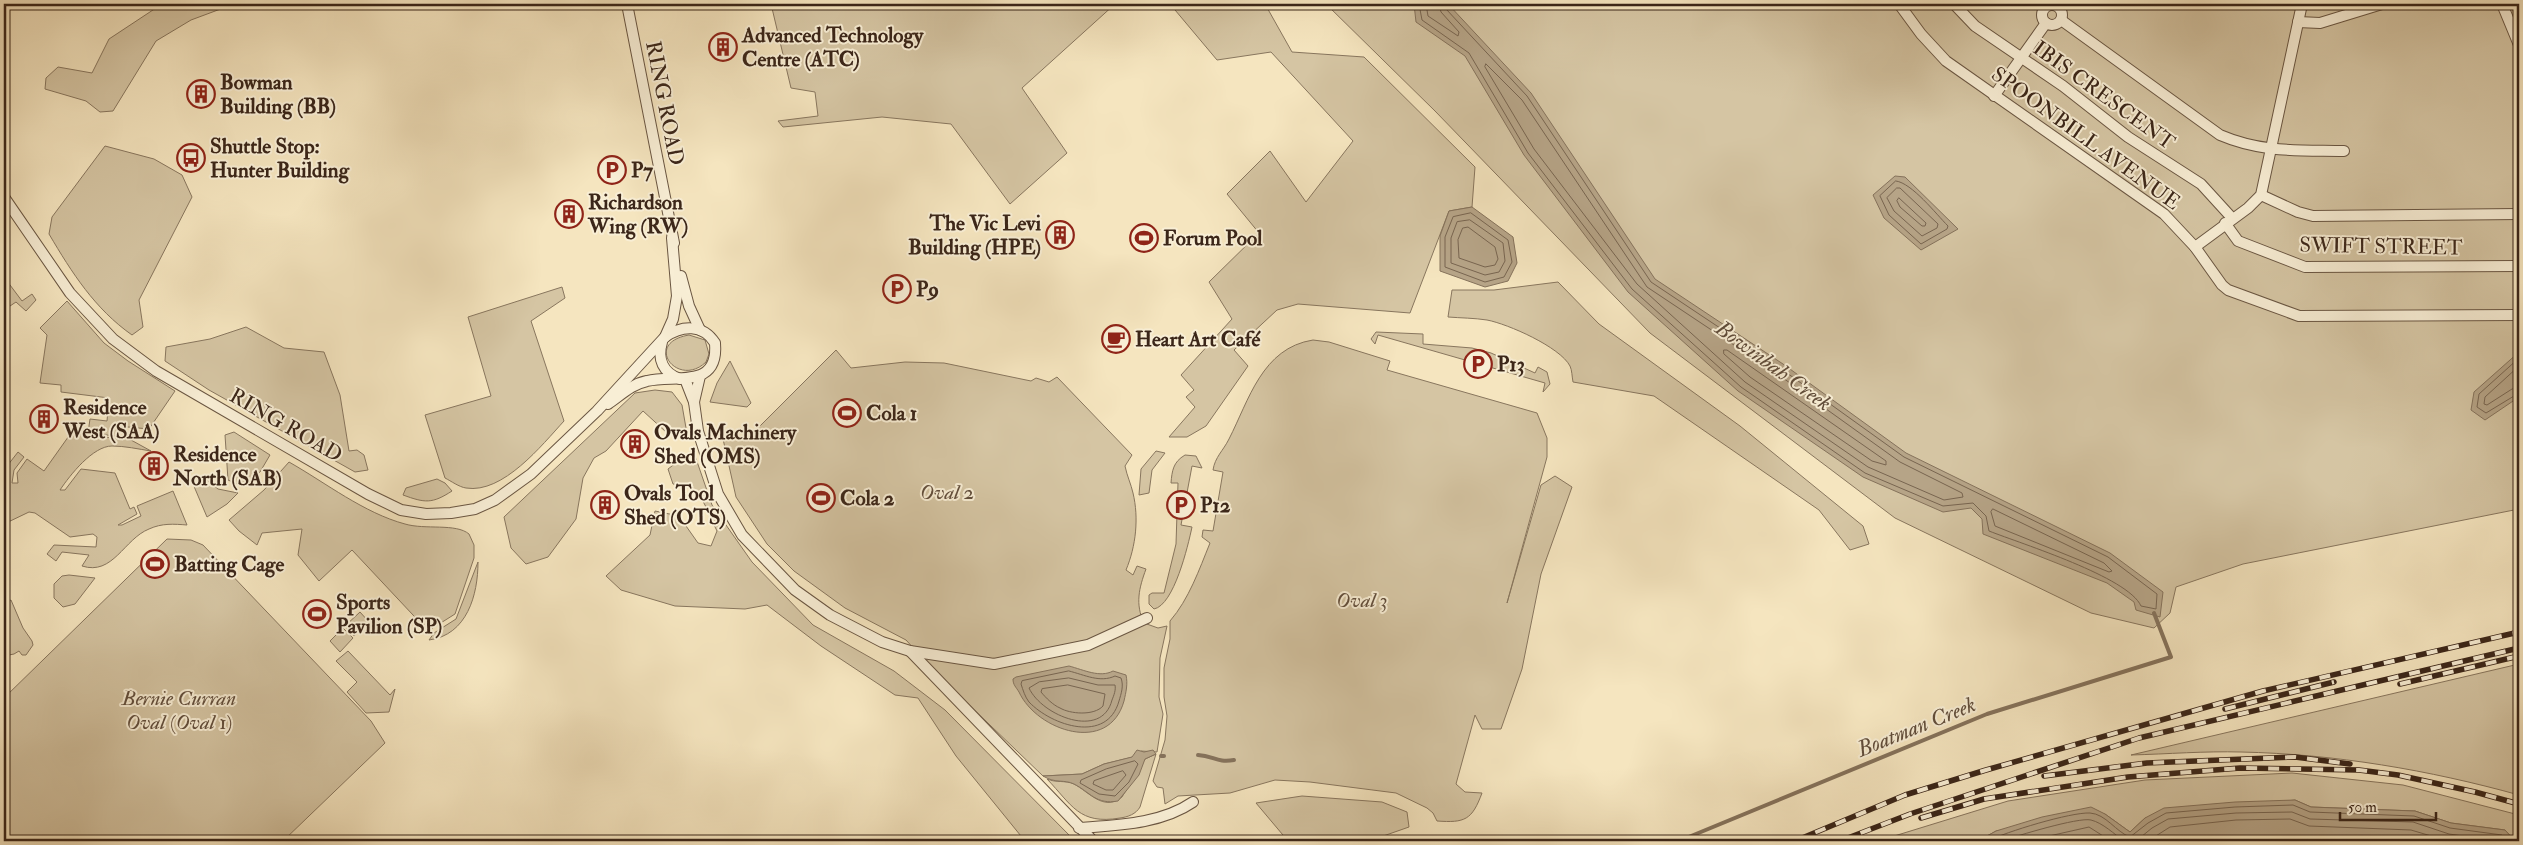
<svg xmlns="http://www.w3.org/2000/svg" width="2523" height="845" viewBox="0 0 2523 845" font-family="'IM FELL Double Pica',serif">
<rect width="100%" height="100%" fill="#f5e5bf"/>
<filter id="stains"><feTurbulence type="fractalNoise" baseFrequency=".004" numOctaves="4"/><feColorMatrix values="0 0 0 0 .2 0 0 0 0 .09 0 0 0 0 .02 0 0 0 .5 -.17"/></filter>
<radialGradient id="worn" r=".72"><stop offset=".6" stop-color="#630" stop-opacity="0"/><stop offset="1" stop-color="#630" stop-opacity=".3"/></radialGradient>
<g fill="#d5c5a3" stroke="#88765e">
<polygon points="162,4 234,4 191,20 156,41 113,111 100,112 86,101 45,89 46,78 58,67 92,73 109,39"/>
<polygon points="771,4 1115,4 1022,88 1067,153 1010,204 951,124 882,117 783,127 778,121 818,116 815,92 791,88"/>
<polygon points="1170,4 1265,4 1292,52 1364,57 1475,167 1472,207 1449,211 1410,313 1298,304 1277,310 1234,350 1248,366 1206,426 1187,437 1169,437 1195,407 1186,397 1194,390 1181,375 1232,319 1209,282 1259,233 1227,194 1270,151 1306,202 1353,141 1271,52 1217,60"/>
<polygon points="1326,4 2519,4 2519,509 2243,564 2176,587 2170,613 2154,628 2091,613 1895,518 1650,333 1435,111"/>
<path d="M105,146L154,159L182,175L192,197L139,300L143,327L132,335C95,309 72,273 49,234L52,217Z"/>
<polygon points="4,277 22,301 32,294 36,300 26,311 16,302 7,308"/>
<path d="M1558,282L1599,324L1740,426L1863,526L1869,544L1850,550L1819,510L1654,396L1573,382C1572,377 1572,370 1570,366C1560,347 1508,324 1487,320C1474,318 1461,318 1448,317L1452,290H1494Z"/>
<path d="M562,287L565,298L531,321L564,421C542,445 503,494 466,488C459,487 451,481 445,478L425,415L491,396L468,317Z"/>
<polygon points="67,301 104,343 128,361 175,391 149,429 117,426 116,436 88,433 90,419 107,421 109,398 61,392 61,385 40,383 47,335 40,328"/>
<polygon points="246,327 284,348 324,352 340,395 349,451 357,450 364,455 368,470 355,472 209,390 165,361 166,347 210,339"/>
<polygon points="1376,332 1423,334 1423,344 1472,348 1491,353 1535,373 1538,367 1547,372 1550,384 1543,392 1545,383 1378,335 1375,344 1371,339"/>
<path d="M689,335L705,340L709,354L706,362C678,389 642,343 689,335Z"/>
<path d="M1313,340L1329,342L1390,361L1387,370L1537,413L1547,438V457L1507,603L1541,485L1555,476L1572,487L1541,574L1522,669L1501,729H1482L1475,715L1456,784L1465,792L1482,793C1472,820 1465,823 1437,821L1433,813L1427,808L1396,793L1310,782L1275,780L1230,793L1178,796L1165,804L1163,788L1157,787L1153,781L1165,740L1167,716L1164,697V668L1170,639V621C1189,599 1199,570 1210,543L1202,537L1203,530L1213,531L1223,472L1213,470C1215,457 1223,451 1229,439C1249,400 1262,348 1313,340Z"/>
<path d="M836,350L851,368L905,362L944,363L1031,381L1036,378L1049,382L1057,377L1132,455L1125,466C1127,476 1131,484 1133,493C1139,518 1136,546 1126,570L1133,575L1137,566L1146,569C1139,588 1135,604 1144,623L1158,628L1167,626L1160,658L1159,697L1163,714L1157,752L1141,751L1133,757L1104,764L1082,774L1043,776L939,676L906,640L845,608L794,571L767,544L736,497L721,430L745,441Z"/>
<polygon points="730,361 751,403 747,407 710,402 717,383"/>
<polygon points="655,390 672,392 682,405 686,428 666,432 643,411 606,451 594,458 583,478 576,519 548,557 526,564 511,548 504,517 635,393"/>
<polygon points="234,432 270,455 260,472 249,483 237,484 228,480 225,435"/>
<path d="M71,433L131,440L151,451C138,449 125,446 112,446C93,446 70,475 60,490H65L81,469L115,473L130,509L134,507L137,514L118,525H122L141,516L137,506L173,491L187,525C174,524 162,523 149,529C124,539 113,576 82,566L89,555L62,552L56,561L47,554L54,545L96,547L97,537L93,534L70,537L35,513L29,512L4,524V470L18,452L24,457L14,470L12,483H18L17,473L27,459L44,471Z"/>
<path d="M693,450L712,505L752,562L813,625L894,671L945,710L1075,841H1025L956,756L918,698L895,695L821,646L767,605L745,609L675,606L621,590L606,576L650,535L655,511L679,516L698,543L711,546L717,531C705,507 703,487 673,484L668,469Z"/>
<polygon points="1156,451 1165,453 1152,470 1149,493 1139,495 1141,469"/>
<path d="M1185,455L1196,456L1202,468L1192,466L1181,525L1192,527C1188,546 1174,605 1154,609L1149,604V595L1152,593H1164L1176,544L1178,483H1171C1172,471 1173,462 1185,455Z"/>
<path d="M289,462C326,483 364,513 405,524C425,530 456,523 469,534L474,545V558L455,614L428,631L352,550L319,581L298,555L302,529L262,533L257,545L239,531L229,520L264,490Z"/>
<path d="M437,479L445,483L452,491C432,504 425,503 403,495L406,488Z"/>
<polygon points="207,480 218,489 238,493 227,504 207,517 193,484"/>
<polygon points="167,539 191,540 203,545 371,721 385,743 283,841 6,841 4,839 4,698"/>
<path d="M478,562C478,595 467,635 429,640L434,633L456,619Z"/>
<polygon points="69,575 95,578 75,604 63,607 54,598 54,584 62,576"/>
<polygon points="11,600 23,628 32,641 33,645 26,655 22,655 19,651 14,654 4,656 4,603"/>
<polygon points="360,612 369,622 354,636 345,626"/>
<polygon points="343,628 353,638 340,652 330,641"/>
<polygon points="348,651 390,695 395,689 389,712 366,713 347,692 357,682 336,661"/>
<path d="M2519,664V795C2429,770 2335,754 2241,752C2205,751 2168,754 2131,755Z"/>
<path d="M1156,754L1140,807C1136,814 1128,817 1120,818C1079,825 1072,805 1047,779C1056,783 1065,780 1074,784C1089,792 1104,812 1122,797L1145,759Z"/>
<polygon points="2292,773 2403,785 2519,815 2519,841 2515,841 2505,830 2451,823 2415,811 2311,807 2295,800 2145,818 2130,832 2105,814 1996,831 1978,841 1878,841 2008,801 2145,780"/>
<polygon points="1302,796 1382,802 1407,812 1409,827 1369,841 1288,841 1256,803"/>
</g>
<g fill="#b6a487" stroke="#85725b">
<polygon points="1414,4 1448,4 1531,93 1655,279 1783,364 1906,453 2110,553 2163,592 2160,617 2136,610 2134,602 2107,583 1983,534 1982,519 1971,508 1943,512 1863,477 1738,391 1628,292 1524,155 1465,56 1416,22"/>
<polygon points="1895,176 1905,177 1958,229 1921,250 1884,218 1873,195"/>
<polygon points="1472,207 1513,237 1517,263 1508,281 1485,287 1440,271 1440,236 1449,211"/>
<polygon points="2519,352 2519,397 2485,420 2471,410 2474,392"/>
<path d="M1069,666C1084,670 1100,678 1113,671L1126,675C1128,684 1126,692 1124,701C1109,755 1037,731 1019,692C1016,687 1013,685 1013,679L1016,677Z"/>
<path d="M1137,750L1144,752L1153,750L1156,754L1145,759L1139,775L1118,801C1096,805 1090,792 1074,784C1064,779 1056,784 1043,776L1082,774L1104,764L1132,757Z"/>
<polygon points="2295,800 2311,807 2415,811 2451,823 2505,830 2515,841 1978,841 1996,831 2042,817 2091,807 2105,814 2130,832 2145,818 2164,808 2235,802"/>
</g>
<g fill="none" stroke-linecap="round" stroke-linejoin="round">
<g stroke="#786550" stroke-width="1">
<path d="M1419,4L1422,20L1469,53L1528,153L1632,289L1741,387L1865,473L1943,506L1973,503L1986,516L1989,531C2022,544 2128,577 2141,606L2156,609L2157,594L2108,557L1904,457L1780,368L1651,282L1527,96L1446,9L1445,4"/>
<polyline points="1426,4 1428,16 1458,36 1459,32 1441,12 1439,4"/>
<polygon points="1486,64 1522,100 1647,287 1776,373 1900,462 1962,493 1963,497 1944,500 1868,467 1745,382 1637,284 1534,149 1485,67"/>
<path d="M1896,181C1912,183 1936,214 1948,226L1947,229L1921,244L1889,215L1880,196Z"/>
<polygon points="1897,188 1900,188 1938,224 1937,228 1922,236 1894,211 1887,198"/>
<polygon points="1899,198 1926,223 1925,226 1922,226 1900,207 1897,201"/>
<polygon points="1471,213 1508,240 1512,262 1504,277 1485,282 1445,267 1445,237 1453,217"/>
<polygon points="1470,220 1503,243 1505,261 1499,272 1485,275 1451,263 1451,238 1457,222"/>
<polygon points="1463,228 1468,227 1495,247 1498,259 1495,265 1485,267 1459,258 1458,240"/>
<polygon points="1724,350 1727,350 1886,461 1886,465 1872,461 1750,377 1724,354"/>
<polyline points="2519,358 2479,394 2477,407 2486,413 2519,393"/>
<polyline points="2519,366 2485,397 2484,404 2487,405 2512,389 2519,387"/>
<polygon points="1993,509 2104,563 2112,571 2109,572 1995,526 1991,512"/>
<path d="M1069,671C1085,675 1100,683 1115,676L1121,678C1124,686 1121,694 1119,701C1107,744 1052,726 1029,702C1025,697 1023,690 1021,684L1022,681Z"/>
<path d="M1069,678L1098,685H1115C1116,690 1114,695 1112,700C1102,740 1042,716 1029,688L1039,682Z"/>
<path d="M1068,685L1105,694L1103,706C1094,716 1070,714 1060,708C1053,705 1046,698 1041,692L1042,689Z"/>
<polygon points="1135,761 1138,764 1129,782 1115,796 1099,794 1080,783 1081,780 1106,769"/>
<polygon points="1123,771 1126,775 1113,790 1106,790 1093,784 1094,781"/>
<path d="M1988,841C2005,832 2071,812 2090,813C2106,814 2116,832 2130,837L2148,823L2166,813L2235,807L2293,805L2310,812L2414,816L2450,828L2502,835L2508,841"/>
<path d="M2001,841C2017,836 2078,817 2091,820C2103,823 2114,834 2124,841"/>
<polyline points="2027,841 2089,827 2111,841"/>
<polyline points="2136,841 2152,828 2168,819 2236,813 2292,812 2310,819 2413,822 2449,834 2499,841"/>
<polyline points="2148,841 2170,827 2236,820 2290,819 2309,826 2411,830 2448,841"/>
</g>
<g stroke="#85725b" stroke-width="4">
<path d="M1198,755C1214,756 1217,763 1234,760"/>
<polyline points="1161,756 1164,756"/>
<polyline points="1679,841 1987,714 2171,657 2154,613"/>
</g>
<defs>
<g id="street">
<polyline points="627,4 674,243"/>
<polyline points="1899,4 1921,34 1946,61 2164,214 2195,247 2222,285 2228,290 2299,316 2519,315"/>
<polyline points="1954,4 1975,26 2063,86 2128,137 2201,184 2232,218"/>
<polyline points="2502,4 2519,45"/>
<circle cx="2052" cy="15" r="10"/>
<path d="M2061,20L2220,135C2262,153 2299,150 2344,151"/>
<polyline points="2298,22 2320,23 2382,4"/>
<polyline points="1994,96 2046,23"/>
<polyline points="2261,195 2298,212 2313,216 2519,214"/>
<polyline points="4,197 70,293 113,339 156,371 368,494 401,510 426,514 451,513 475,509 495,500 531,474 597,411 665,337 673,319 677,296 672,238"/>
<polyline points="2225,223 2238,241 2305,267 2519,266"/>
<polyline points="2195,247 2248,208 2261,195 2302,4"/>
<polyline points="681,276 689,306 700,330"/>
<path d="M662,342C657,359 663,373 680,379"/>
<polyline points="685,379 694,402 698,431 718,494 742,535 795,590 830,615 882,642 910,651 994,664 1088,645 1147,618"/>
<polyline points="694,402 700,376"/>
<path d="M608,404C621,395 632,384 647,381C675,374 719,390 715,343C703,324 682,325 665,337"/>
<polyline points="910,651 1093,841"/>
<path d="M1079,828C1118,825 1161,824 1193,802"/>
</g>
</defs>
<use href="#street" stroke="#6a5642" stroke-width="12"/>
<use href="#street" stroke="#f8eed5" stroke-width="10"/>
<defs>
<g id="rail">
<polyline points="2400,684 2519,656"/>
<polyline points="2225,709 2334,682"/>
<polyline points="2044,776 2147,763 2295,757 2350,764"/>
<polyline points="1921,818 1984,799 2128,777 2240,768 2359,770 2398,775 2475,792 2519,804"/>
<polyline points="1795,841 1905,795 1986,770 2263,691 2519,632"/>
<polyline points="1840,841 1910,814 2139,738 2519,648"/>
</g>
</defs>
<use href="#rail" stroke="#3b2619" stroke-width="5.5"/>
<use href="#rail" stroke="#f8eed5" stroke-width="4" stroke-dasharray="11" stroke-linecap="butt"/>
</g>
<defs>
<symbol id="building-ring" viewBox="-11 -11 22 22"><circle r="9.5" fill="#f8eed5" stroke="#8f2418" stroke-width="1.5"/><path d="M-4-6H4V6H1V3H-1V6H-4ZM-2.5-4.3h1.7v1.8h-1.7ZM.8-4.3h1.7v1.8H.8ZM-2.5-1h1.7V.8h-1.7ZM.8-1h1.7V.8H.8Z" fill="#8f2418"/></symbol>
<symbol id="bus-ring" viewBox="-11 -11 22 22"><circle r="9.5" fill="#f8eed5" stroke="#8f2418" stroke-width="1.5"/><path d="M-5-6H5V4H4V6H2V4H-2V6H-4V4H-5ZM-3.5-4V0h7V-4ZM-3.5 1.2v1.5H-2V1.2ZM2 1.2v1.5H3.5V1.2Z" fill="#8f2418"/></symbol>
<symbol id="parking-ring" viewBox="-11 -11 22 22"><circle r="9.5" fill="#f8eed5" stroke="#8f2418" stroke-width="1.5"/><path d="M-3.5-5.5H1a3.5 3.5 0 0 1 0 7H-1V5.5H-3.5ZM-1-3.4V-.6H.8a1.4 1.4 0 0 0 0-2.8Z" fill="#8f2418"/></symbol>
<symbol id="stadium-ring" viewBox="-11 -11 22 22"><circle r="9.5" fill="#f8eed5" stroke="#8f2418" stroke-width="1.5"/><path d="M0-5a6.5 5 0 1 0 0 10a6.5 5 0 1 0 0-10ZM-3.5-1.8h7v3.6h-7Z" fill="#8f2418"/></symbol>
<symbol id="cafe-ring" viewBox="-11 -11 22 22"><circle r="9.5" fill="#f8eed5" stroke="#8f2418" stroke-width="1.5"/><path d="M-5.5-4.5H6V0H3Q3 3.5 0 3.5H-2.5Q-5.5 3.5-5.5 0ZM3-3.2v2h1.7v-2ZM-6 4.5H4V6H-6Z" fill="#8f2418"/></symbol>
</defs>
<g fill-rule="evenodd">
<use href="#building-ring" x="707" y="31" width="32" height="32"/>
<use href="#building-ring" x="185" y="78" width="32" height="32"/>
<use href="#bus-ring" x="175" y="142" width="32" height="32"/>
<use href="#parking-ring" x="596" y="154" width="32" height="32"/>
<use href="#building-ring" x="553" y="198" width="32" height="32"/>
<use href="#building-ring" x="1044" y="219" width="32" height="32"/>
<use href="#stadium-ring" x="1128" y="222" width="32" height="32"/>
<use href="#parking-ring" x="881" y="273" width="32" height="32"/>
<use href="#cafe-ring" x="1100" y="323" width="32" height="32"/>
<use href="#parking-ring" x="1462" y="348" width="32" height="32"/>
<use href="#stadium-ring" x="831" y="397" width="32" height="32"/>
<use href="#building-ring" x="28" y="403" width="32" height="32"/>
<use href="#building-ring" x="619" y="428" width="32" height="32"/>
<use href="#building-ring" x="138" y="450" width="32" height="32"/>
<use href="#stadium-ring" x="805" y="482" width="32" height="32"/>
<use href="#building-ring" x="589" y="489" width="32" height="32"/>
<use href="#parking-ring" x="1165" y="489" width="32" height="32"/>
<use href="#stadium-ring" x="139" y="548" width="32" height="32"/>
<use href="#stadium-ring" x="301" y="598" width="32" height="32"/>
</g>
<g text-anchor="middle" stroke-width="4" stroke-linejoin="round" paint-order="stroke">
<g font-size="21" font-weight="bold" fill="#3b2619" stroke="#f8eed5" text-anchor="start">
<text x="742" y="42">Advanced Technology<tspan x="742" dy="24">Centre (ATC)</tspan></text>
<text x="220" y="89">Bowman<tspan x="220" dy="24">Building (BB)</tspan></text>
<text x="210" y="153">Shuttle Stop:<tspan x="210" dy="24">Hunter Building</tspan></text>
<text x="631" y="177">P7</text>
<text x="588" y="209">Richardson<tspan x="588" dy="24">Wing (RW)</tspan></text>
<text x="1041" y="230" text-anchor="end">The Vic Levi<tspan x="1041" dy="24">Building (HPE)</tspan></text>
<text x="1163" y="245">Forum Pool</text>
<text x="916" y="296">P9</text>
<text x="1135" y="346">Heart Art Café</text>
<text x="1497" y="371">P13</text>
<text x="63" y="414">Residence<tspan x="63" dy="24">West (SAA)</tspan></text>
<text x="866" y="420">Cola 1</text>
<text x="654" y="439">Ovals Machinery<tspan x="654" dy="24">Shed (OMS)</tspan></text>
<text x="173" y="461">Residence<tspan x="173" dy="24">North (SAB)</tspan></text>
<text x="624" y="500">Ovals Tool<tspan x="624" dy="24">Shed (OTS)</tspan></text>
<text x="840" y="505">Cola 2</text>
<text x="1200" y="512">P12</text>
<text x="174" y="571">Batting Cage</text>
<text x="336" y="609">Sports<tspan x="336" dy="24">Pavilion (SP)</tspan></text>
</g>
<g font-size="21" fill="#3b2619" stroke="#f8eed5">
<text transform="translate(2104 95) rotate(36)" y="7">IBIS CRESCENT</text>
<text transform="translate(665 103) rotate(79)" y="7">RING ROAD</text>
<text transform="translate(2086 138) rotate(36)" y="7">SPOONBILL AVENUE</text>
<text transform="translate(2381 246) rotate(1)" y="7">SWIFT STREET</text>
<text transform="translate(286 425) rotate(30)" y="7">RING ROAD</text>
</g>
<g font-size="21" font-style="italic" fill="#624e3c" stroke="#f8eed5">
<text x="947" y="499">Oval 2</text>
<text x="1362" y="607">Oval 3</text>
<text x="179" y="705">Bernie Curran<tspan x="179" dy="24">Oval (Oval 1)</tspan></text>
</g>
<g font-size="22" font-style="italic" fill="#604c3a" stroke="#f8eed5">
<text transform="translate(1774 365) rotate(36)" y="8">Bowinbah Creek</text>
<text transform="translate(1916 726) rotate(-22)" y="8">Boatman Creek</text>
</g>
</g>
<rect width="2523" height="845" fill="none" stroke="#f5e5bf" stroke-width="20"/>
<rect x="5" y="5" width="2513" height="835" fill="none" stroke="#3b2619" stroke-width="2.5"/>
<rect x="10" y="10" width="2503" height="825" fill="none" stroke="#3b2619"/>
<path d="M2340 812v8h96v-8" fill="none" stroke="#3b2619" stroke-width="2.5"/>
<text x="2348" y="812" font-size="15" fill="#3b2619" stroke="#f8eed5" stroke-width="4" paint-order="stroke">50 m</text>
<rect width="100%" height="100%" filter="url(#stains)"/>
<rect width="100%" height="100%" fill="url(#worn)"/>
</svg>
